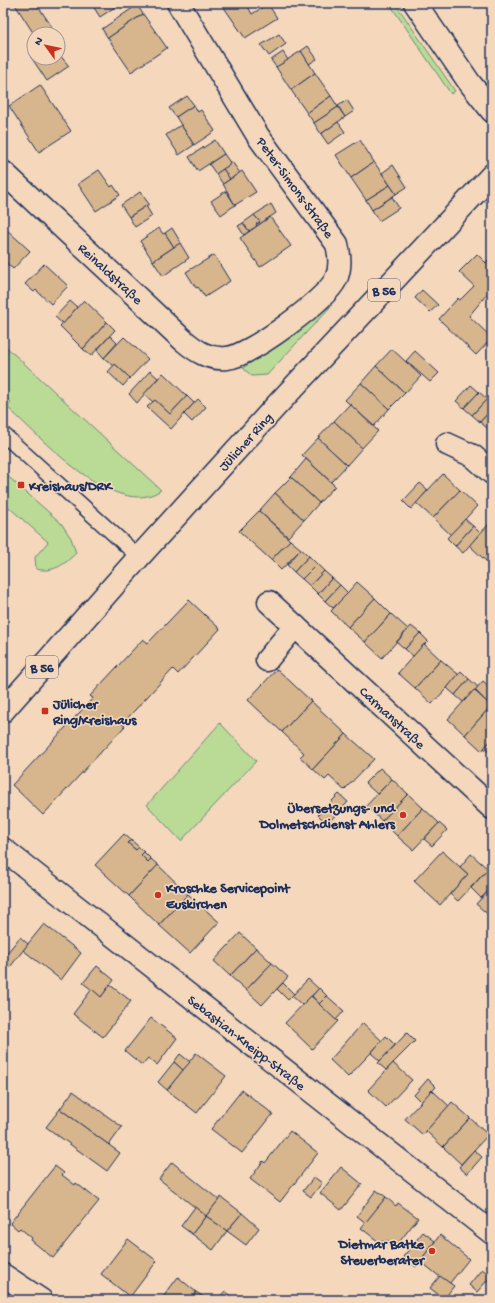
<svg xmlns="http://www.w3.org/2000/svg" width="495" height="1303" viewBox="0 0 495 1303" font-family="'Gochi Hand',sans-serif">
<rect width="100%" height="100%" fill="#f5d8bb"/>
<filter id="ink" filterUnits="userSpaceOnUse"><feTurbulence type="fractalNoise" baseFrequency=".025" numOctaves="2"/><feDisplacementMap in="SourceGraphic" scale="8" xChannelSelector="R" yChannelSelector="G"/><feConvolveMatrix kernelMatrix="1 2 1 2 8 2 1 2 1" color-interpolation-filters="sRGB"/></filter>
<g filter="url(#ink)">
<g fill="#badb95" stroke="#6a857a">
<polygon points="389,3 395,3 455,91 451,94"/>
<polygon points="332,305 267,375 252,376 243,368"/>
<path d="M3,344L161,490C115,522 39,435 7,407L11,402L3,395Z"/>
<path d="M3,472L61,523L71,538L76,553C64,565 53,573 36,569L35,557L48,542L3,502Z"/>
<polygon points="220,723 256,761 181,841 147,805"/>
</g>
<g fill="#d8b68d" stroke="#1b2f5e">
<polygon points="14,3 36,3 52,27 42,34 34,34"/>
<polygon points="91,3 121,3 100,17"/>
<polygon points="221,3 246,3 252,14 268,4 277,18 245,38"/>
<polygon points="137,5 143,14 108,38 102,29"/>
<polygon points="143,14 167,48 131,72 108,38"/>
<polygon points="279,34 286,44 269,56 261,45"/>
<polygon points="308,46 317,59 309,64 301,51"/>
<polygon points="301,51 315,73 291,90 276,67"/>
<polygon points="283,52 288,60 276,67 271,60"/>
<polygon points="58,53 69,66 47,81 31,57 34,55 34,58 58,58"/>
<polygon points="315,73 331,96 307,113 291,90"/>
<polygon points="40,85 71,131 39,152 9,106"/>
<polygon points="187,96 194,105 176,117 169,108"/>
<polygon points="331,96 338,107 314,123 307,113"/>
<polygon points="347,100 354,111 345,117 338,106"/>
<polygon points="194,105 198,112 201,110 215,131 194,145 176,117"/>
<polygon points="338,107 345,117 321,134 314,123"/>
<polygon points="338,122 345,132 328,144 321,134"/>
<polygon points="181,125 194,145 179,155 166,135"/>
<polygon points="215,140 224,154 198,171 189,157"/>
<polygon points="360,140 374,162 351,178 336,155"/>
<polygon points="224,154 231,164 216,174 209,164"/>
<polygon points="229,162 232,162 240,173 230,179 223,169 231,164"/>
<polygon points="374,162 390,185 366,200 351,178"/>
<polygon points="393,165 407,187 396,194 382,173"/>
<polygon points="223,169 230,179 223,184 216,174"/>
<polygon points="99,170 111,187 113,185 120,195 96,211 78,184"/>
<polygon points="242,171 256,192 235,205 223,184"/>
<polygon points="390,185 396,194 372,210 366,200"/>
<polygon points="226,191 235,205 221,215 211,201"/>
<polygon points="140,192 149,204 129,217 121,205"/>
<polygon points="392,197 399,208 379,221 372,210"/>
<polygon points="271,204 276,213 257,226 256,224 260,222 254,215"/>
<polygon points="146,206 152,216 135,227 129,217"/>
<polygon points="254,215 260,222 256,224 257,226 249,231 243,223"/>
<polygon points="270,217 291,246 260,267 240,238"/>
<polygon points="243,223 249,231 244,235 238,226"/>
<polygon points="159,228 163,234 165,233 174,247 153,261 140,241"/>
<polygon points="172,228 181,243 174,247 165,233"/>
<polygon points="6,229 30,251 13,269 3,260 3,232"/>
<polygon points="180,243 189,258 163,276 153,261"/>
<polygon points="477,254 486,263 489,259 492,262 492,288 469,316 492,338 476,355 439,319 458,298 460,300 474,286 459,272"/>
<polygon points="214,255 230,281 205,297 198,287 196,288 186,272"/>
<polygon points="44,264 68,286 51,304 36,290 34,292 25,284"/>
<polygon points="422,290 438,305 430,312 415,298"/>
<polygon points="84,300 107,322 83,349 60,326"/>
<polygon points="70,301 77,307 63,324 55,317"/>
<polygon points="107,322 115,330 91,356 83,349"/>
<polygon points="110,336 117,343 104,358 97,350"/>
<polygon points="124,337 148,359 130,378 115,364 114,366 104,358"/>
<polygon points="392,349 421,376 405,393 376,366"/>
<polygon points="415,351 439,373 430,382 406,361"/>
<polygon points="115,364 130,378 123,386 108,372"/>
<polygon points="376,366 405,393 389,409 361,383"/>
<polygon points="150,371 158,378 137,403 129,394"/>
<polygon points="163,373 187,396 170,414 155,400 153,402 144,394"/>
<polygon points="361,383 389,409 374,426 345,400"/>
<polygon points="471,385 479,392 464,408 456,401"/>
<polygon points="479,392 487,399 472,415 464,408"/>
<polygon points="187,396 194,403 171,429 147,407 155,400 170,414"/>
<polygon points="198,399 206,407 192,422 184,414"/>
<polygon points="487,399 492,404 492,409 480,422 472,415"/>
<polygon points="350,404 378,431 362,448 334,421"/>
<polygon points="492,409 492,425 488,429 480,422"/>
<polygon points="334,421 362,448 347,465 318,438"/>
<polygon points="492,425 492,433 488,429"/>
<polygon points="318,438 347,465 331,482 302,455"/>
<polygon points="306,459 335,486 319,503 291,477"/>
<polygon points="443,474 460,490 433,518 416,503"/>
<polygon points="291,477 319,503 304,520 275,493"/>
<polygon points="420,483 428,490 411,509 403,501"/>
<polygon points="460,490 477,506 451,535 433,518"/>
<polygon points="275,493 304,520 288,537 259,511"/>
<polygon points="259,511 290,540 271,560 239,531"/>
<polygon points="465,519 473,526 455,546 447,538"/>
<polygon points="492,521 492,555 486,561 469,545"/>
<polygon points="473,526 480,533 463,553 455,546"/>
<polygon points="290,540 301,549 281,570 271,560"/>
<polygon points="301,549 309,556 294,572 287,565"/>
<polygon points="492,555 492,567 486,561"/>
<polygon points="309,556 317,564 302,579 294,572"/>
<polygon points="317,564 324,571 310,586 302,579"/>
<polygon points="324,571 332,578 318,594 310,586"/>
<polygon points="332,578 340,585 325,601 318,594"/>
<polygon points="357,582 375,598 348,627 331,611"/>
<polygon points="340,585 348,593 333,608 325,601"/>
<polygon points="375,598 391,614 365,642 348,627"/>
<polygon points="189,600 220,629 178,674 173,669 122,724 125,726 43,815 12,785 93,698 90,696 143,639 148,643"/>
<polygon points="391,614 408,629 382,658 365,642"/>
<polygon points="411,626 420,633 405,649 397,642"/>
<polygon points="420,633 428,641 413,656 405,649"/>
<polygon points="424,644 441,660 415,688 398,673"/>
<polygon points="441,660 459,675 432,704 415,688"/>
<polygon points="277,669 311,701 282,732 248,700"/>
<polygon points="461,671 469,679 455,695 447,688"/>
<polygon points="469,679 478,687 463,702 455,695"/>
<polygon points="483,681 492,689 491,706 475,690"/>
<polygon points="474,690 491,706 465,735 448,719"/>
<polygon points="311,701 346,734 313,769 300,757 304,753 282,732"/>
<polygon points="491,706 492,739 482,751 465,735"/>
<polygon points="346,734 374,759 344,790 329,776 325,780 313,769"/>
<polygon points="492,739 492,755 484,748"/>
<polygon points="380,768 392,779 377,794 365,783"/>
<polygon points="392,779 408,794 382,821 366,806"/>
<polygon points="339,794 348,802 327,824 318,815"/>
<polygon points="408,794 423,808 397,836 382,821"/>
<polygon points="423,808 439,823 413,850 397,836"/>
<polygon points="439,823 447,830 432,846 424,839"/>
<polygon points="124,834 131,840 128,843 136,850 139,847 144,852 141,855 148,862 151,859 158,865 129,896 95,865"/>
<polygon points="131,840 139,847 136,850 128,843"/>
<polygon points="442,851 468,874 440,905 414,881"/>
<polygon points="144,852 151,859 148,862 141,855"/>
<polygon points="471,854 488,869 458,901 450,894 468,874 460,867"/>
<polygon points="158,865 188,894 159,925 129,896"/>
<polygon points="488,869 492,873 492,887 481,898 471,888"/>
<polygon points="492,887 492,918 476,904"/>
<polygon points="188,894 219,922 190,953 159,925"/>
<polygon points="44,924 81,953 61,980 23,950"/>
<polygon points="240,933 256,948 230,976 214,961"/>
<polygon points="20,937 28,944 3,976 3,958"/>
<polygon points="256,948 272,963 246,990 230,976"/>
<polygon points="272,963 288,977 262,1005 246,990"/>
<polygon points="97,966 114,980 101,997 83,983"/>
<polygon points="308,979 319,989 302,1005 292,996"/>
<polygon points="283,983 294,994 288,1000 277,989"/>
<polygon points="110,985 131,1001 103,1037 73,1014 92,989 101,997"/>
<polygon points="319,988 327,996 319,1004 312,996"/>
<polygon points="311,996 338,1021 312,1049 285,1023"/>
<polygon points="327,996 344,1011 336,1020 319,1004"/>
<polygon points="151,1018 177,1038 157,1065 148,1058 142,1065 125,1051"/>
<polygon points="363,1023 382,1041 348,1077 330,1060"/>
<polygon points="407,1033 415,1041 386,1070 378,1063"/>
<polygon points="386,1036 395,1045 380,1061 371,1053"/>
<polygon points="196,1053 226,1076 197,1113 167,1090"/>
<polygon points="180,1054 190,1062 183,1070 174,1062"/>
<polygon points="174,1062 183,1070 167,1090 158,1082"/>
<polygon points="393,1063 412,1080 386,1107 368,1090"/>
<polygon points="428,1079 436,1087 421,1102 414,1095"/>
<polygon points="242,1090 273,1114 242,1153 211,1129"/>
<polygon points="432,1090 449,1106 423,1135 405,1119"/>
<polygon points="73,1091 122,1127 109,1145 60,1109"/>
<polygon points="452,1102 470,1118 443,1147 426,1131"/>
<polygon points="60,1109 120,1153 107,1171 46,1127"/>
<polygon points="470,1118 488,1135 461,1164 443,1147"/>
<polygon points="290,1131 318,1153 280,1202 250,1179 263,1161 265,1163"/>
<polygon points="474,1150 482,1157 467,1174 459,1167"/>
<polygon points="172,1162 219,1200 206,1216 159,1179"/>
<polygon points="55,1166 64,1173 62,1175 75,1185 76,1183 99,1201 53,1258 31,1240 32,1238 20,1228 18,1230 10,1223"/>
<polygon points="341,1167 362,1184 341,1210 320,1193"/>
<polygon points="314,1177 322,1183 311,1197 303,1191"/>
<polygon points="376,1190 386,1197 366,1223 357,1216"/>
<polygon points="221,1197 242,1213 227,1231 206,1216"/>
<polygon points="386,1197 396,1206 398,1203 418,1218 396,1246 389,1241 379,1242 361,1228"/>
<polygon points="195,1207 206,1216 192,1234 181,1226"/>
<polygon points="242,1213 259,1228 246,1245 227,1231"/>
<polygon points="206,1216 227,1231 213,1250 192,1234"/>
<polygon points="423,1232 435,1241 416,1267 403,1257"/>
<polygon points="440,1235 469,1259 449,1284 420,1261"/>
<polygon points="128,1239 157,1261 130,1297 101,1274"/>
<polygon points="482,1269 491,1276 477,1292 469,1285"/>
<polygon points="440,1276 454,1286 444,1299 430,1288"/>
<polygon points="178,1277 196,1292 192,1298 194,1300 161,1300"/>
<polygon points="225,1291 233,1297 231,1300 217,1300"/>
<polygon points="196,1292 205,1298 203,1300 194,1300 192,1298"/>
</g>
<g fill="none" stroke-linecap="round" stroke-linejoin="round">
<defs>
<polyline id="service" points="3,434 139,557"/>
<g id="minor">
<path d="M3,172L183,340C196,351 209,360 227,358C250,356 326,300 336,279C341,268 340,256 337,244L258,136L178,3"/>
<polyline points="447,444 473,456 492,473"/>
<polyline points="269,602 492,808"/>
<polyline points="267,660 295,626"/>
<polyline points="3,849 492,1233"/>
<polyline points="3,1275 41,1300"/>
</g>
<polyline id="secondary" points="415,3 469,82 492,111"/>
<polyline id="primary" points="3,711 139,557 276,406 492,175"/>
</defs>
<use href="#service" stroke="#1b2f5e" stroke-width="17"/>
<use href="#minor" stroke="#1b2f5e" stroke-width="25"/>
<use href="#secondary" stroke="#1b2f5e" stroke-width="25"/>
<use href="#primary" stroke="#1b2f5e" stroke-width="25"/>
<use href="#service" stroke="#f5d8bb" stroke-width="14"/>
<use href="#minor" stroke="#f5d8bb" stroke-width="22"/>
<use href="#secondary" stroke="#f5d8bb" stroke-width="22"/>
<use href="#primary" stroke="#f5d8bb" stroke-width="22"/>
</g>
</g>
<g fill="#c8321e" stroke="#f5d8bb" stroke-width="1.5">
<rect x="17" y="481" width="8" height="8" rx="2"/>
<rect x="41" y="707" width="8" height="8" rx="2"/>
<circle cx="403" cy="815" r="4"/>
<circle cx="158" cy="895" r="4"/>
<circle cx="432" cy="1251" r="4"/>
</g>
<g text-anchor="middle" stroke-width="3" stroke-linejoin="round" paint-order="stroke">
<g fill="#f5d8bb" stroke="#5c627a" stroke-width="1">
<rect x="368" y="279" width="32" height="22" rx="3"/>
<rect x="26" y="656" width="32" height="22" rx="3"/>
</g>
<g font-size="13" font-weight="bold" fill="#1b2f5e">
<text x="384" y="295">B 56</text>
<text x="42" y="672">B 56</text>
</g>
<g font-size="14" fill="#1b2f5e" stroke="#f5d8bb">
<text transform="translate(296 187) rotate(54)" y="5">Peter-Simons-Straße</text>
<text transform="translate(111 273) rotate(43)" y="5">Reinaldstraße</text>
<text transform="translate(245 441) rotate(-48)" y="5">Jülicher Ring</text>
<text transform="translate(393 717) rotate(43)" y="5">Carmanstraße</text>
<text transform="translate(247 1042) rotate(38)" y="5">Sebastian-Kneipp-Straße</text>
</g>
<g font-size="14" font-weight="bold" fill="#1b2f5e" stroke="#f5d8bb" text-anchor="start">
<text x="29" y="490">Kreishaus/DRK</text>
<text x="53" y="708">Jülicher<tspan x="53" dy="16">Ring/Kreishaus</tspan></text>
<text x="395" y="812" text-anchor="end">Übersetzungs- und<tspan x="395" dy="16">Dolmetschdienst Ahlers</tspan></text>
<text x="166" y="892">Kroschke Servicepoint<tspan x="166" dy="16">Euskirchen</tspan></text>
<text x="424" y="1248" text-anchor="end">Dietmar Batke<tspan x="424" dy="16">Steuerberater</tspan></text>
</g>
</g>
<rect width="495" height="1303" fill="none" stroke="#f5d8bb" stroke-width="16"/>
<rect x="8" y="8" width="479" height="1287" fill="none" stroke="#1b2f5e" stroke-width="1.5" filter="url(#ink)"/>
<g transform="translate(46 46) rotate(303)"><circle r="19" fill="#f5d8bb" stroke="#9e9496"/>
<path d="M0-3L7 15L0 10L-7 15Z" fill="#c8321e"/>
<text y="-6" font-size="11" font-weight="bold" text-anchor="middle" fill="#1b2f5e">N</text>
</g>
</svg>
